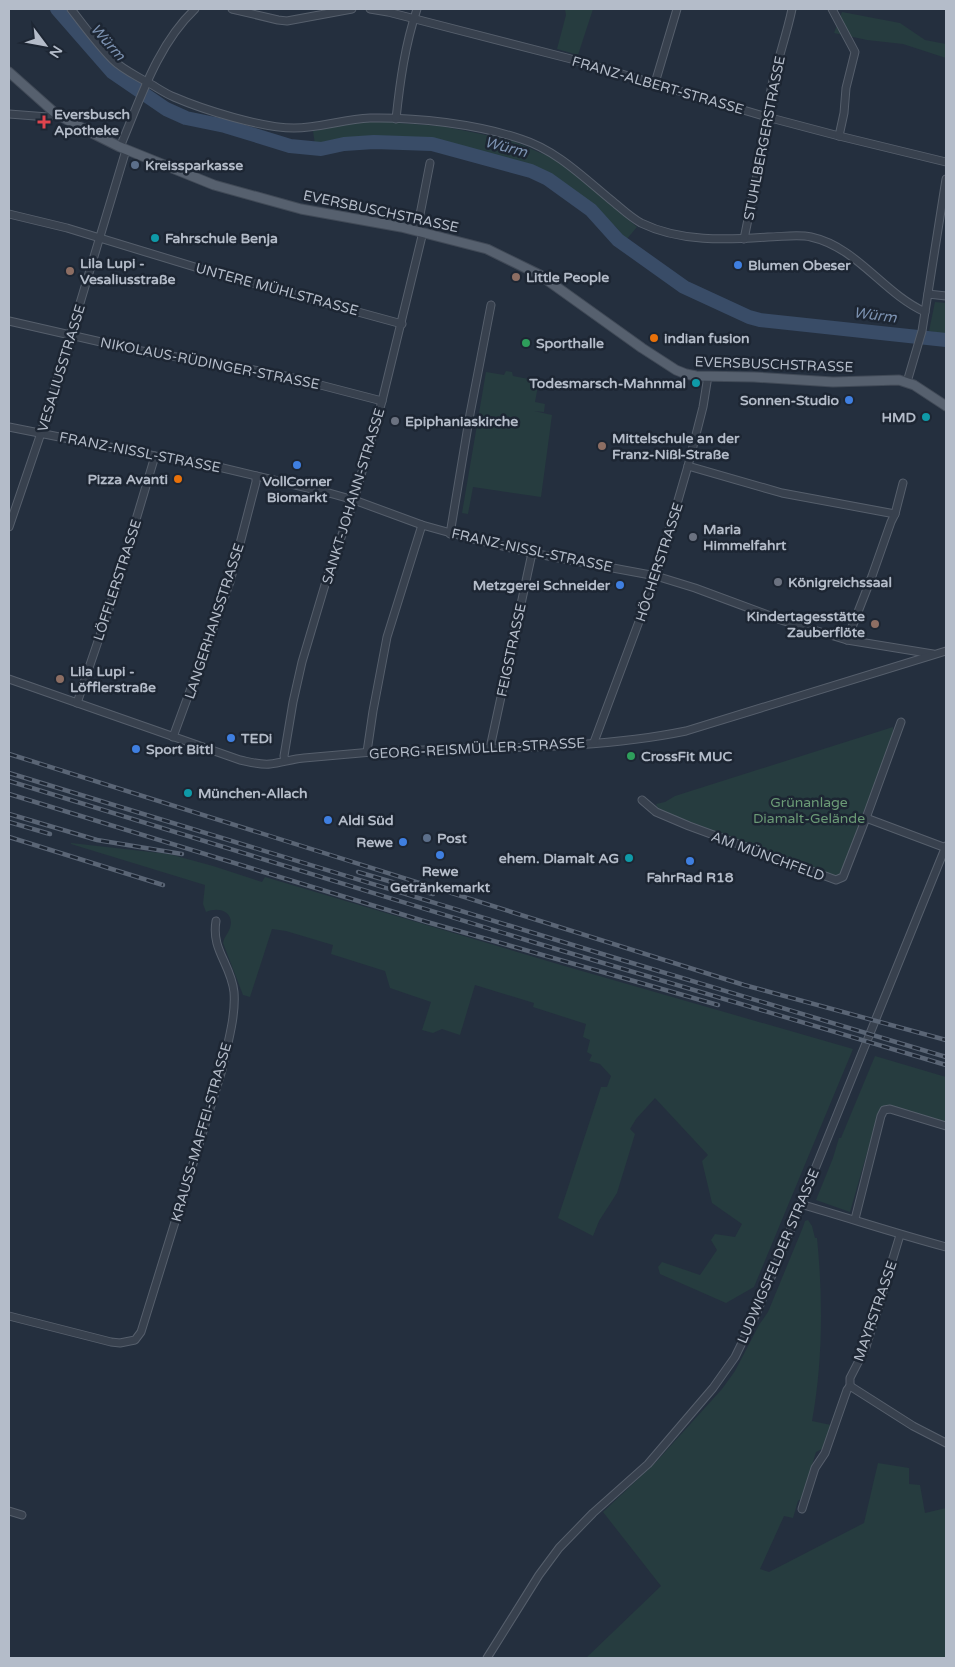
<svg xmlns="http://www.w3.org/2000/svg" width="955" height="1667" viewBox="0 0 955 1667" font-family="'Varela Round',sans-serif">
<rect width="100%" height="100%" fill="#242f3e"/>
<g fill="#263c3f">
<polygon points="565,9 593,9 578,55 557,49 566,15"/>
<polygon points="842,12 900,23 925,40 946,44 946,58 903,44 867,40 834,33"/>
<polygon points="374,119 399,123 441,126 511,140 536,151 560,161 637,227 626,240 617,228 587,203 548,175 522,162 496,157 441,140 430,139 402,140 368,138 339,139 315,145 313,131"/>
<polygon points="935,302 946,303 946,334 929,331"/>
<polygon points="506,371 512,372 513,376 539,381 535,402 545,404 544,412 534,411 552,415 541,497 473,487 468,514 462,513 486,372 504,375"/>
<polygon points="893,727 893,736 843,870 841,874 835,876 664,812 658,809 656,804 665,802 675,796"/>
<path d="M71,843L169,854L213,866L262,882L265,877L561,965L853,1049L754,1287L726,1303L660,1274L658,1267L662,1262L700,1275L717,1250L711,1240L715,1234L735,1237L742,1224L712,1203L702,1161L708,1155L655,1098L636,1119L630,1129L635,1134L617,1193L599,1221L593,1236L558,1218L601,1087H607L611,1076L600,1064L589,1061L592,1055L587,1052L590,1040L583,1037L586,1024L533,1007L534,1003L475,985L460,1035L442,1029L433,1033L422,1030L431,1002L390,988L385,971L331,954L333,945L286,931L272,929L250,997L243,995L223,943C224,937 228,934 230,928C235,912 219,906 206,912L203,904L205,885L71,844Z"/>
<polygon points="875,1056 946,1077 946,1122 888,1106 879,1111 850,1212 816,1200 833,1158 839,1138 841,1138"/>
<path d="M808,1220L812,1226L815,1238H817C823,1298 823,1361 812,1421L831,1425L824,1448L816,1452L802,1498L798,1501L793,1518L784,1516L760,1569L769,1572L864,1523L878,1463L909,1468V1484L920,1485L925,1513L946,1508V1658H586L661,1586L603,1512L655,1463L722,1389L735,1371L759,1325L768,1312L803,1227L805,1221Z"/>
</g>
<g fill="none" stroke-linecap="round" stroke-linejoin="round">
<polyline stroke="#394c67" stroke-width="14" points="57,9 112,72 166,109 186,118 225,126 290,146 321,149 344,144 374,142 432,144 531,171 548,179 591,210 618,240 684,287 749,317 760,320 946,340"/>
<defs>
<g id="minor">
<path d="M71,9C84,26 98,45 113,60C122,69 135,75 145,81C155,86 164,93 174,97C204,110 262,128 294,128C320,128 344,119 370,118C416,117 476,124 521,139C556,150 583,177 611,200C621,208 630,217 641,223C680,242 726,240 768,237C781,237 798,234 811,237C857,247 883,293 925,312"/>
<polyline points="232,9 278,20 287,21 352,9"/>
<polyline points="370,9 388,12 571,59 767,117 839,136 946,162"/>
<polyline points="832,9 855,52 846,88 844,113 839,136"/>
<polyline points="655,83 677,9"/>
<polyline points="9,114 48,117 55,113"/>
<path d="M396,119C400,81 405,45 417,9"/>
<path d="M120,147C140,100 157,45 195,9"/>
<polyline points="9,214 67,228 208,271 402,324"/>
<polyline points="417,230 430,163"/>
<path d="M744,239L767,126C767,85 784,48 792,9"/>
<polyline points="928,294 946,296"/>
<polyline points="9,321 136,350 278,374 382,401"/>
<polyline points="907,382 922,331 946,179"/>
<polyline points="9,427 155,456 206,464 329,493 354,500 422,525 469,538 532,553 656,576 695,588 784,621 847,640 933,654"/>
<polyline points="688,466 782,493 895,514"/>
<polyline points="9,527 41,433 126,150"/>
<polyline points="450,534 470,414 491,305"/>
<polyline points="847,640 872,576 891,522 895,514 903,483"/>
<path d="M9,679L240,760C250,762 260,765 270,764C281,763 292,759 304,758C326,756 349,754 372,752C476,746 583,752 686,731L946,651"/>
<polyline points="77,703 112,600 155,456"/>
<polyline points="173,737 230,582 256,482 256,476"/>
<polyline points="594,742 656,576 688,466 703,407 708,376"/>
<polyline points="490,748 532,553"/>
<polyline points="367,752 373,711 387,637 422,525"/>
<polyline points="285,760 284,756 293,702 302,662 327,578 354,500 382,401 423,232"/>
<polyline points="642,800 656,812 689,826 836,880 843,877 866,818 946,848"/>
<polyline points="866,818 901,722"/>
<path d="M800,1204C849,1218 897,1234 946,1247"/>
<polyline points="855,1219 881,1116 884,1110 890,1109 946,1126"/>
<path d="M9,1316L111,1342L120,1343L135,1340L141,1332L222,1070C227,1045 236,1017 234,992C231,964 211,950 216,921"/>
<polyline points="850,1386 850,1378 866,1347 900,1235"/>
<polyline points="802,1509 815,1468 825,1453 847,1390 850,1386 913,1426 946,1443"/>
<polyline points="9,1511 22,1515"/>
<polyline points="487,1658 539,1575 559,1548 593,1513 648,1464 713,1388 735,1357 757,1312 946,846"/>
</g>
<polyline id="major" points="9,72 55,113 82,128 120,147 214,185 301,209 401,227 487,249 540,275 642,348 676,370 686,374 696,376 754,377 833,382 899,380 914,385 946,406"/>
</defs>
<use href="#minor" stroke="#565f6c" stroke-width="9"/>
<use href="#major" stroke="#414a57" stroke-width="11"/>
<use href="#minor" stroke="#38414e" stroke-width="7"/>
<use href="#major" stroke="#56606e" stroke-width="9"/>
<defs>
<g id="rail">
<polyline points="9,754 744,985 946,1040"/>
<polyline points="9,773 622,960 946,1057"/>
<polyline points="9,781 536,943 946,1065"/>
<polyline points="9,794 427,922 718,1005"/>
<polyline points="9,814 97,840 182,854"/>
<polyline points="9,822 50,834"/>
<polyline points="9,837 163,885"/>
<polyline points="358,872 433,894"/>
</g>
</defs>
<use href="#rail" stroke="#5a6575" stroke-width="4.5"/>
<use href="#rail" stroke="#1d2633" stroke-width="2.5" stroke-dasharray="8" stroke-linecap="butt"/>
</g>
<path fill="#e0444e" stroke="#1d2633" stroke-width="2" d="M41.5 114.5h5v5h5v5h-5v5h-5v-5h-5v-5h5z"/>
<g fill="#5c6f8a" stroke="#1d2633" stroke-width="2">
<circle cx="135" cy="165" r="5"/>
<circle cx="427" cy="838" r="5"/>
</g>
<g fill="#0f9aa8" stroke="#1d2633" stroke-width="2">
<circle cx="155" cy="238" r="5"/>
<circle cx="696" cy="383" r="5"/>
<circle cx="926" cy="417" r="5"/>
<circle cx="188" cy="793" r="5"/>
<circle cx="629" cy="858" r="5"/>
</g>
<g fill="#3f7fe0" stroke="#1d2633" stroke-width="2">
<circle cx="738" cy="265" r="5"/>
<circle cx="849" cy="400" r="5"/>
<circle cx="297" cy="465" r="5"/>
<circle cx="620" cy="585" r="5"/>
<circle cx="231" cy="738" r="5"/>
<circle cx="136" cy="749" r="5"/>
<circle cx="328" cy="820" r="5"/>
<circle cx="403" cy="842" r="5"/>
<circle cx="440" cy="855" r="5"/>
<circle cx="690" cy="861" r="5"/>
</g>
<g fill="#8d6e63" stroke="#1d2633" stroke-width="2">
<circle cx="70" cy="271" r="5"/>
<circle cx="516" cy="277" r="5"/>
<circle cx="602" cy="446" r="5"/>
<circle cx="875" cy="624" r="5"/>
<circle cx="60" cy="679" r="5"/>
</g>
<g fill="#e8710a" stroke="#1d2633" stroke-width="2">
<circle cx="654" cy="338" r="5"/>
<circle cx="178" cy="479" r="5"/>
</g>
<g fill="#2e9e5b" stroke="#1d2633" stroke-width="2">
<circle cx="526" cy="343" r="5"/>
<circle cx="631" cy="756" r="5"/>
</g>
<g fill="#6b7280" stroke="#1d2633" stroke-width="2">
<circle cx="395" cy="421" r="5"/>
<circle cx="693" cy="537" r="5"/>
<circle cx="778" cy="582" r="5"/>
</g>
<g text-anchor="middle" stroke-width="5" stroke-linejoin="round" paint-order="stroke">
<g font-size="14" fill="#b4bcc9" stroke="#1d2633">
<text transform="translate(658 85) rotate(16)" y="5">FRANZ-ALBERT-STRASSE</text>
<text transform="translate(764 138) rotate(-79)" y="5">STUHLBERGERSTRASSE</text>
<text transform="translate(381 211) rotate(12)" y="5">EVERSBUSCHSTRASSE</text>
<text transform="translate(277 289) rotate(15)" y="5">UNTERE MÜHLSTRASSE</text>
<text transform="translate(210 363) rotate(11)" y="5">NIKOLAUS-RÜDINGER-STRASSE</text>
<text transform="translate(774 364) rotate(2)" y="5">EVERSBUSCHSTRASSE</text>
<text transform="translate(61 368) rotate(-73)" y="5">VESALIUSSTRASSE</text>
<text transform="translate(140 452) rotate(11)" y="5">FRANZ-NISSL-STRASSE</text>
<text transform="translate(353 496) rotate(-73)" y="5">SANKT-JOHANN-STRASSE</text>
<text transform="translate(532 550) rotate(12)" y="5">FRANZ-NISSL-STRASSE</text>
<text transform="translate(659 562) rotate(-72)" y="5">HÖCHERSTRASSE</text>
<text transform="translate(117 580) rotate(-72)" y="5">LÖFFLERSTRASSE</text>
<text transform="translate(214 621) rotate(-72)" y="5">LANGERHANSSTRASSE</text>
<text transform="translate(511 650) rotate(-78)" y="5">FEIGSTRASSE</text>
<text transform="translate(477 748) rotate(-3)" y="5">GEORG-REISMÜLLER-STRASSE</text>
<text transform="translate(768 856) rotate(20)" y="5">AM MÜNCHFELD</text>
<text transform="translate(201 1132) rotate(-74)" y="5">KRAUSS-MAFFEI-STRASSE</text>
<text transform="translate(778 1256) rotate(-67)" y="5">LUDWIGSFELDER STRASSE</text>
<text transform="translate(875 1311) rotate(-71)" y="5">MAYRSTRASSE</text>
</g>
<g font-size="14" font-weight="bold" fill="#b4bcc9" stroke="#1d2633" text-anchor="start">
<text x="54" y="119">Eversbusch<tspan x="54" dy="16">Apotheke</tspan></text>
<text x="145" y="170">Kreissparkasse</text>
<text x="165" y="243">Fahrschule Benja</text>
<text x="80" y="268">Lila Lupi -<tspan x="80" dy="16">Vesaliusstraße</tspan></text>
<text x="748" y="270">Blumen Obeser</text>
<text x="526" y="282">Little People</text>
<text x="664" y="343">indian fusion</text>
<text x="536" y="348">Sporthalle</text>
<text x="686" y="388" text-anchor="end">Todesmarsch-Mahnmal</text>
<text x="839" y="405" text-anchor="end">Sonnen-Studio</text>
<text x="916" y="422" text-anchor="end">HMD</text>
<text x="405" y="426">Epiphaniaskirche</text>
<text x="612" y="443">Mittelschule an der<tspan x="612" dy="16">Franz-Nißl-Straße</tspan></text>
<text x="168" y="484" text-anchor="end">Pizza Avanti</text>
<text x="297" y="486" text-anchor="middle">VollCorner<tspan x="297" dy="16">Biomarkt</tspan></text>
<text x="703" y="534">Maria<tspan x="703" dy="16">Himmelfahrt</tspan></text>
<text x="788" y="587">Königreichssaal</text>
<text x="610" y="590" text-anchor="end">Metzgerei Schneider</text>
<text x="865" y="621" text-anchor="end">Kindertagesstätte<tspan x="865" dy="16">Zauberflöte</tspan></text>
<text x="70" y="676">Lila Lupi -<tspan x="70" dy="16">Löfflerstraße</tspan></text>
<text x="241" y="743">TEDi</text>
<text x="146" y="754">Sport Bittl</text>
<text x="641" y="761">CrossFit MUC</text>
<text x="198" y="798">München-Allach</text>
<text x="338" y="825">Aldi Süd</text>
<text x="437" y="843">Post</text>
<text x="393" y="847" text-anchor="end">Rewe</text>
<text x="619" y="863" text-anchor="end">ehem. Diamalt AG</text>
<text x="440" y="876" text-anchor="middle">Rewe<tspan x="440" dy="16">Getränkemarkt</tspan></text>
<text x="690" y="882" text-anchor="middle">FahrRad R18</text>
</g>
<g font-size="14" fill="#6b9a76" stroke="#1d2633">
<text x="809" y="807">Grünanlage<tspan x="809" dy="16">Diamalt-Gelände</tspan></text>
</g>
<g font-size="15" font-style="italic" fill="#7c92b1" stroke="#1d2633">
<text transform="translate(108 42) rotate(48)" y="5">Würm</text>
<text transform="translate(506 147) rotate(15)" y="5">Würm</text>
<text transform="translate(875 315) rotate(7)" y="5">Würm</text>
</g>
</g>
<rect width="955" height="1667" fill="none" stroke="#b4bcc9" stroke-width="20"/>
<g transform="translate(45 45) rotate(122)" stroke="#1d2633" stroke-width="4" paint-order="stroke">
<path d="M0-4L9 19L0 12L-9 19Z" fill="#b4bcc9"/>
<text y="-8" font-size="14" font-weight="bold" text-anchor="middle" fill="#b4bcc9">N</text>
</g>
</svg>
